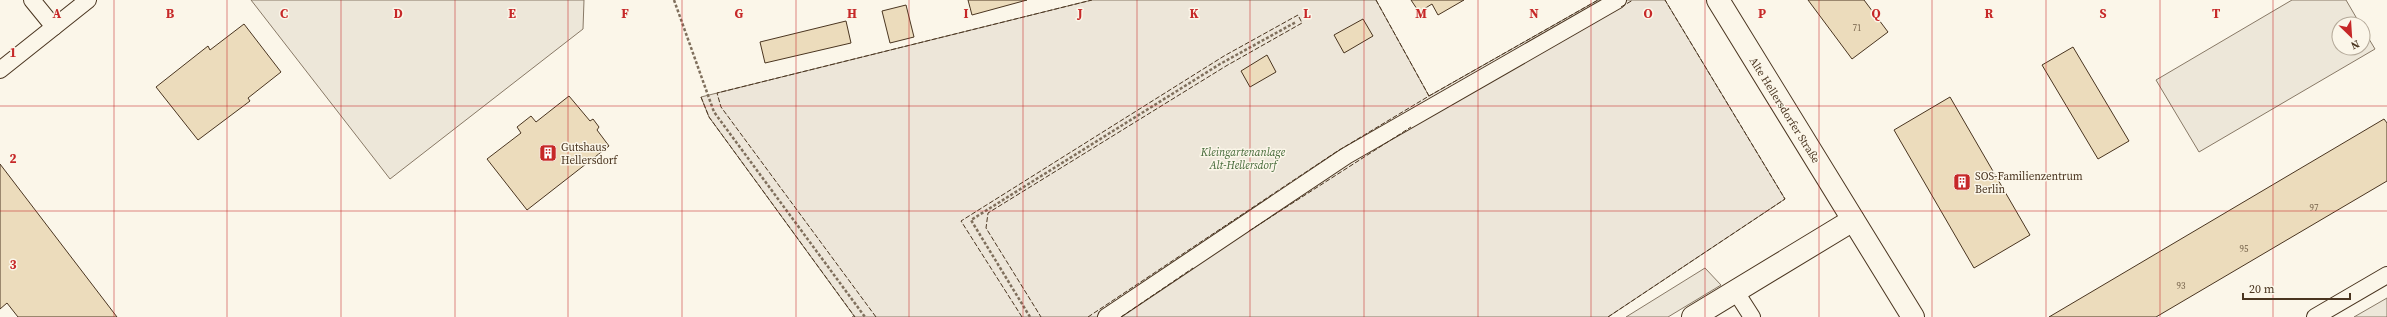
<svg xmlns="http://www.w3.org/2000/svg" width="2387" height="317" viewBox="0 0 2387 317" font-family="'Source Serif 4',serif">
<rect width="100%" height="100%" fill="#fbf6e9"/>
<polygon fill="#ede6d9" stroke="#887966" points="1092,0 1376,0 1429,96 1598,0 1665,0 1785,199 1608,317 852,317 854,316 709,117 701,97"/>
<g fill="#ede7d9" stroke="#887966">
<polygon points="251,0 584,0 583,29 390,179"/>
<polygon points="2292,0 2346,0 2360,24 2339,24 2339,48 2363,48 2363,29 2375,49 2199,152 2156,80"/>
<polygon points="1705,268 1721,285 1668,317 1626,317"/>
<polygon points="2387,298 2387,317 2354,317"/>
</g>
<g fill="#ecdcbc" stroke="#4a3520">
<polygon points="968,0 1027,0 972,15"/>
<polygon points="1411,0 1464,0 1438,15 1432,4 1419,12"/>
<polygon points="1808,0 1864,0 1888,32 1852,59"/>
<polygon points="906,5 914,37 890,43 882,11"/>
<polygon points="1363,19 1373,36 1344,53 1334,35"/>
<polygon points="846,21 851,43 765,63 760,42"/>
<polygon points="244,24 281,72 248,98 250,101 198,140 156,87 208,46 210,50"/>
<polygon points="2073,47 2129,141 2098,159 2042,65"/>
<polygon points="1267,55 1276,72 1250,87 1241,71"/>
<polygon points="569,96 590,121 593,119 599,127 597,130 609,146 527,210 487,159 521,133 517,127 531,116 536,122"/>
<polygon points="1950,97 2030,235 1974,268 1894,130"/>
<polygon points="2384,119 2387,123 2387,181 2156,317 2049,317"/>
<polygon points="0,164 117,317 18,317 7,303 0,309"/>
</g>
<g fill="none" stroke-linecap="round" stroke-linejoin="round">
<defs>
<g id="service">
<polyline points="32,0 54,27"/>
<polyline points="0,70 88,0"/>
<polyline points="1736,292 1752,317"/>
<polyline points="1106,317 1346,156 1618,0"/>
<polyline points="2315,317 2387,275"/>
</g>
<g id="minor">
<polyline points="1718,0 1913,317"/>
<polyline points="1693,317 1853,220"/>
</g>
</defs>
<use href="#service" stroke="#4a3520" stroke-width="18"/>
<use href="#minor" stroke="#4a3520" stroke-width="24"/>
<g stroke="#7f6f5c" stroke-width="2.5" stroke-dasharray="3 2" stroke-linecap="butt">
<polyline points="674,0 714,112 865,317"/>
<polyline points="1030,317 971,220 1220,64 1296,22"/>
</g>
<use href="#service" stroke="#fbf6e9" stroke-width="16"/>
<use href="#minor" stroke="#fbf6e9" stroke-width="22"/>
<g stroke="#4a3520" stroke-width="1" stroke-dasharray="5 2" stroke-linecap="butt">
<polyline points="1376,0 1429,96"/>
<polyline points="1621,7 1633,0"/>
<polyline points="701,97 709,117 855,317"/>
<polyline points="1249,231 1411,127"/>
<polyline points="876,317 721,107 717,93 1092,0"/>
<polyline points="1022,317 961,221 1224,56 1298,15 1302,23 1226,66 988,213 986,228 1041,317"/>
<polyline points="1088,317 1336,152 1429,96 1598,0"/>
<polyline points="1121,317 1193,268"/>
<polyline points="1608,317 1785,199 1665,0"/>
</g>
</g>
<path fill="none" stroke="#c62828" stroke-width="1" stroke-opacity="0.55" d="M114,0V317M227,0V317M341,0V317M455,0V317M568,0V317M682,0V317M796,0V317M909,0V317M1023,0V317M1137,0V317M1250,0V317M1364,0V317M1478,0V317M1591,0V317M1705,0V317M1819,0V317M1932,0V317M2046,0V317M2160,0V317M2273,0V317M0,106H2387M0,211H2387"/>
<defs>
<symbol id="building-square" viewBox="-11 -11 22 22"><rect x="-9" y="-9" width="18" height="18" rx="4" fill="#c62828" stroke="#fbf6e9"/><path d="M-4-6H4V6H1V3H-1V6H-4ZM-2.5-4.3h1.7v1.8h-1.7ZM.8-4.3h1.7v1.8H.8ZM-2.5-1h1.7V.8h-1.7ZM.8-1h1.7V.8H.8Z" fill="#fff"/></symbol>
</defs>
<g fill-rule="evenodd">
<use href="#building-square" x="538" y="143" width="20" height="20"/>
<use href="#building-square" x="1952" y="172" width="20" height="20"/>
</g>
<g text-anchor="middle" stroke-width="3" stroke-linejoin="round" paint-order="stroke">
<g font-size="9" fill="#725f47">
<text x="1857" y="31">71</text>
<text x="2314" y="211">97</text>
<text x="2244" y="252">95</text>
<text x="2181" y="289">93</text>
</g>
<g font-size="11" fill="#4a3520" stroke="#fbf6e9">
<text transform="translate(1785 110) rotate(58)" y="4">Alte Hellersdorfer Straße</text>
</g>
<g font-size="11" fill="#4a3520" stroke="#fbf6e9" text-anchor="start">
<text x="561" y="151">Gutshaus<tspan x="561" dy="13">Hellersdorf</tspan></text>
<text x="1975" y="180">SOS-Familienzentrum<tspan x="1975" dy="13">Berlin</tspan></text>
</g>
<g font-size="11" font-style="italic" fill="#436837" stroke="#fbf6e9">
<text x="1243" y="156">Kleingartenanlage<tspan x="1243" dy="13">Alt-Hellersdorf</tspan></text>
</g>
</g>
<g font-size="13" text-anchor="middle" font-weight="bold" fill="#c62828" stroke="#fbf6e9" stroke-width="3" stroke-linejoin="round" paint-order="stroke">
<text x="57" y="18">A</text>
<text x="170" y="18">B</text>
<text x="284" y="18">C</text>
<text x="398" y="18">D</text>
<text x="512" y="18">E</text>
<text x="625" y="18">F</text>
<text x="739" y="18">G</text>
<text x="852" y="18">H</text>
<text x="966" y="18">I</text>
<text x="1080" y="18">J</text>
<text x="1194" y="18">K</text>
<text x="1307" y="18">L</text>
<text x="1421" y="18">M</text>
<text x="1534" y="18">N</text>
<text x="1648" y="18">O</text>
<text x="1762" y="18">P</text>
<text x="1876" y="18">Q</text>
<text x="1989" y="18">R</text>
<text x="2103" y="18">S</text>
<text x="2216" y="18">T</text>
<text x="13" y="57">1</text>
<text x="13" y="163">2</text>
<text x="13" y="269">3</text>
</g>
<g transform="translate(2351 36) rotate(155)"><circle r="19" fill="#fbf6e9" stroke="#b4a999"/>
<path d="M0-3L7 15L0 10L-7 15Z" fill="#c62828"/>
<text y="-6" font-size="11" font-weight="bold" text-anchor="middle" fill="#4a3520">N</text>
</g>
<path d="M2243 293v6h107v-6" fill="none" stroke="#4a3520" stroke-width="2"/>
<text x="2249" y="293" font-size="12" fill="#4a3520" stroke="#fbf6e9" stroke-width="3" paint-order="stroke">20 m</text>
</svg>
